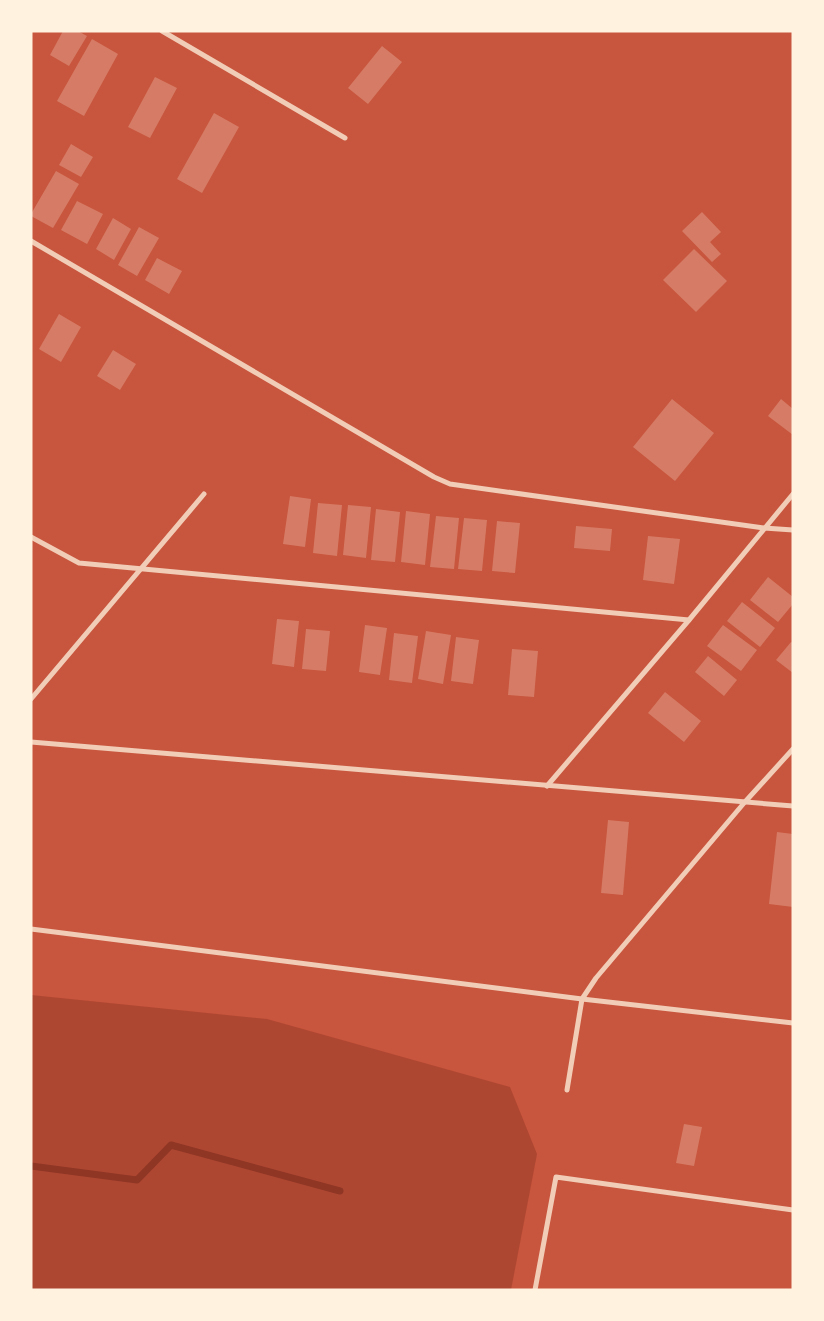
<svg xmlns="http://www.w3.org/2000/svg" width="824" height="1321" viewBox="0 0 824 1321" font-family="'Roboto Serif',serif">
<rect width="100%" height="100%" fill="#c8553d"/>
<polygon fill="#ae4732" points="31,995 267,1019 510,1087 537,1154 511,1290 31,1290"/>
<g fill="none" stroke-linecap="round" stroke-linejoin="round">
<polyline stroke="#8f3625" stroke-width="7" points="31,1166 137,1180 171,1145 340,1191"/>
</g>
<g fill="#d67c66">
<polygon points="63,31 78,31 87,36 69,66 50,55"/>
<polygon points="92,39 118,54 84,116 57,101"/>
<polygon points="382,46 402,62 368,104 348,88"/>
<polygon points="155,77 177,88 150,138 128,127"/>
<polygon points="214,113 239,127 202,193 177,179"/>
<polygon points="71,144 93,157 81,177 59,165"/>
<polygon points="56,171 79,184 53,228 31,216 31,214"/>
<polygon points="77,201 103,214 87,244 61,230"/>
<polygon points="702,212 721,232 710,242 721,254 712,262 682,231"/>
<polygon points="113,218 131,229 114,260 96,249"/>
<polygon points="139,227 159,238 137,276 118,265"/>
<polygon points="694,249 727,281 696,312 663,280"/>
<polygon points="157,258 182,271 169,294 145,280"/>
<polygon points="59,314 81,327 61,362 39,349"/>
<polygon points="113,350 136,364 120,390 97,376"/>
<polygon points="672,399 714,433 675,481 633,447"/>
<polygon points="781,399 793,409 793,435 768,416"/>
<polygon points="290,496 311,499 305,547 283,544"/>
<polygon points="318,503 342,505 337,556 313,553"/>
<polygon points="348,505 371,507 366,558 343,555"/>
<polygon points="376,509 400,512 395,562 371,560"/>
<polygon points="406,511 430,514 425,565 401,562"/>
<polygon points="436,516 459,518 454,569 430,567"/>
<polygon points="464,518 487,520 482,571 458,569"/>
<polygon points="497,521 520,523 515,573 492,571"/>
<polygon points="576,526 612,529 610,551 574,548"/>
<polygon points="648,536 680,539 674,584 643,580"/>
<polygon points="768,577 793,597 793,604 778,622 750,600"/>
<polygon points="742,602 775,628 760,647 727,621"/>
<polygon points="277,619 299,621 294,667 272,664"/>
<polygon points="365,625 387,628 380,675 359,672"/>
<polygon points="723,625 757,650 741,671 707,646"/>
<polygon points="306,629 330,631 326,671 302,669"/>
<polygon points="426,631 451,635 443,684 418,679"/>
<polygon points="394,633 418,636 412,683 389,680"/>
<polygon points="456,637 479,640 473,684 451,681"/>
<polygon points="791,642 793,643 793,673 776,660"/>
<polygon points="512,649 538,651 534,697 508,695"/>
<polygon points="708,656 737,680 724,696 695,672"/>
<polygon points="665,692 701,721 684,742 648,713"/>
<polygon points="608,820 629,822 623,895 601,893"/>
<polygon points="777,832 793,834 793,907 769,904"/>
<polygon points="684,1124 702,1127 694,1166 676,1163"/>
</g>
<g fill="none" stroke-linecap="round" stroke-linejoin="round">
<g stroke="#f1ccb7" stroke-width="5">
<polyline points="162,31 345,138"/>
<polyline points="31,241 434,477 450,484 764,528 793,530"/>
<polyline points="31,537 79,563 689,620"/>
<polyline points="31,699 204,494"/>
<polyline points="31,742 793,806"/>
<polyline points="547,786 689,620 793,494"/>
<polyline points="31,929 582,999 793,1023"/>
<polyline points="567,1090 582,999 596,978 744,803 793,749"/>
<polyline points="535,1290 556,1177 793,1210"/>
</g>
</g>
<rect width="824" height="1321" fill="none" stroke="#fff3e0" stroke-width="65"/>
</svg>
